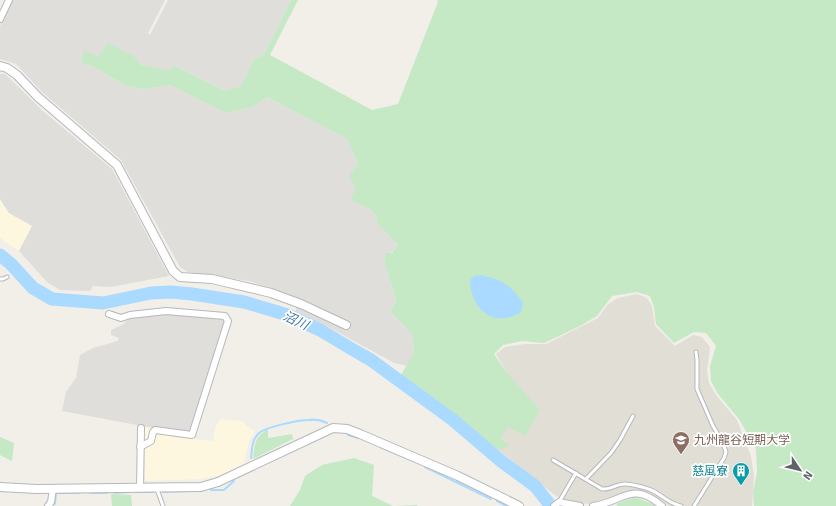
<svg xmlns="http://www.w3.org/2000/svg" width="836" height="506" viewBox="0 0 836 506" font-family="Signika,'Noto Sans JP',sans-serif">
<rect width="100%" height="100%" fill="#f1efe8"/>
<g fill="#fef7e0">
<polygon points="0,199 9,213 32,226 19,251 0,238"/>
<polygon points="221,419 241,421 255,432 249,441 244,463 221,475 200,479 145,481 145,426 185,434 193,439 213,441 216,425"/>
</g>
<g fill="#e0deda">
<polygon points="13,0 165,0 148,33 150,35 168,0 291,0 264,54 254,60 241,86 225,91 175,66 168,70 141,65 134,56 98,56 81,63 94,67 126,86 145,89 170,85 226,113 253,107 267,97 347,139 358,164 355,203 370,209 377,217 376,222 398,245 384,261 396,300 390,312 412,334 414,352 407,366 394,363 334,330 296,312 296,297 249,281 188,272 180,267 121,160 42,92 16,64 0,59 0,26"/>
<polygon points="0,74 5,74 43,111 112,169 169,276 111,287 93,286 90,291 60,290 48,283 19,251 32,226 9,213 0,199"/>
<polygon points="166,312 223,319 226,323 190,432 185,434 62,411 66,392 76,378 80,355 93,348 118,341 119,338 111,335 111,330 122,325 129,319"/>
</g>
<polygon fill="#e1ded6" points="637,294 647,298 652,306 655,326 675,346 693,335 702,337 710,347 707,371 709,383 716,395 737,420 751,456 754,477 752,506 669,506 649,492 632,490 593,504 573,503 556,496 486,440 473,433 401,375 507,373 496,354 505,347 525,344 546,344 598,318 608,304 618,298"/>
<g fill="#c5e8c5">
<polygon points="291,0 298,0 270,55 372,110 398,104 438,2 437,0 836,0 836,506 754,506 753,493 757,472 756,449 739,419 718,394 711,381 710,366 716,346 706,333 694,332 674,343 656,324 654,307 650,296 637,292 612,296 597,316 580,326 544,343 522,341 503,345 494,354 507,373 540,410 525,436 508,427 500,439 509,444 506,448 497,449 486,440 473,433 401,375 414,352 412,334 390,312 396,300 384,261 386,253 392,253 398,245 376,222 377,217 370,209 355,203 351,198 356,188 349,176 358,164 347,139 267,97 253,107 226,113 170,85 145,89 126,86 94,67 81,63 84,51 98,56 108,43 134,56 141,65 168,70 175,66 225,91 241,86 254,60 264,54"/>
<path d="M268,429V438L292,434L293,439L253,459C255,444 254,438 268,429Z"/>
<polygon points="0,437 14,443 12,461 0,455"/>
<polygon points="354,458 374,465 372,496 393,506 417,505 418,506 290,506 300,490 305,476 322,465"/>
<polygon points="111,494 131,495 132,506 112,506"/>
<polygon points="635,497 657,506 618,506 616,504"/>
</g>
<path fill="#aadaff" d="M481,275C501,280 512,285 523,303L521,312C494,329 471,310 470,280L474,276Z"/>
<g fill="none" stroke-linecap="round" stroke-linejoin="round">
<g stroke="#aadaff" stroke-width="2">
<polyline points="348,435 359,438"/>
<polyline points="380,447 416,462"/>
<path d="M251,458C252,450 252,440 258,434C264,427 299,420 309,420C315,419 321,420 327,423"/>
<polyline points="425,467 491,499"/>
<polyline points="211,490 224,490 234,481"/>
<polyline points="137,492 153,492"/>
<polyline points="163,492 190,491"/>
<polyline points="90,493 107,493"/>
<polyline points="115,493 130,492"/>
<polyline points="497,501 506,506"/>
<polyline points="55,504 56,493 80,493"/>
</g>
<polyline stroke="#aadaff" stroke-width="13" points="0,255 11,264 33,288 52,299 103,303 151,293 171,292 192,294 244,302 288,315 320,330 350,348 371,360 397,379 453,420 501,461 535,486 551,506"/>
<defs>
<g id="service">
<polyline points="0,279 3,279 7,277"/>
<path d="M553,460L602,489C611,490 618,483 626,484C634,485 644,487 651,490C663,495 667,503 681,506"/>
<polyline points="586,479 611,453 620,440 633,416"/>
<polyline points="157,489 163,506"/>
<polyline points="559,502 576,473"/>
<polyline points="694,506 724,458 726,452 723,443 713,426 697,389 697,360 696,352"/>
</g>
<g id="minor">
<polyline points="0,19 9,0"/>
<polyline points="109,314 121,318 130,315 166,311 225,316 228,321 192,435 155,430 153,432 151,441 140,447"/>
<polyline points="140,488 141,428"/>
<polyline points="48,506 51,502 53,489"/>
<polyline points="554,506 559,502 580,506"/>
<path d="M593,506C624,502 631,480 662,506"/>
</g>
<g id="tertiary">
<polyline points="0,66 7,68 17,75 38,97 117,165 173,271 180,277 212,279 271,293 301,304 346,325"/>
<polyline points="0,487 36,489 201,487 218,482 333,428 347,429 360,434 458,476 519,506"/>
</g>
</defs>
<use href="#service" stroke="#b5b8bc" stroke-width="5"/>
<use href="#minor" stroke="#b5b8bc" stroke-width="8"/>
<use href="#tertiary" stroke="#b5b8bc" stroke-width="10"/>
<use href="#service" stroke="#fff" stroke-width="3"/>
<use href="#minor" stroke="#fff" stroke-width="6"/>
<use href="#tertiary" stroke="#fff" stroke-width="8"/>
</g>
<defs>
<symbol id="university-pin" viewBox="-11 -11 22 30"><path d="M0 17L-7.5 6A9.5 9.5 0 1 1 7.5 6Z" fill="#8d6e63" stroke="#fff"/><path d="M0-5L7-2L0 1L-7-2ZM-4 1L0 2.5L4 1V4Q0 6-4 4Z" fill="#fff"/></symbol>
<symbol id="building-pin" viewBox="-11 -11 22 30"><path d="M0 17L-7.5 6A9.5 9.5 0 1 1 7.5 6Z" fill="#0f9aa8" stroke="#fff"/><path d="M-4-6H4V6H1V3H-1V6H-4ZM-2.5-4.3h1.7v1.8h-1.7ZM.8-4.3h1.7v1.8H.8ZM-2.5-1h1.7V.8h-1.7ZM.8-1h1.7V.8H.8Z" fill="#fff"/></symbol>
</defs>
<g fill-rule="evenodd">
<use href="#university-pin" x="671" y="430" width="20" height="27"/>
<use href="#building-pin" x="731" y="461" width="20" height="27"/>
</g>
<g text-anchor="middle" stroke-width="3.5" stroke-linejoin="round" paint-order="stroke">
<g font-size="12" fill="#785e54" stroke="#fff" text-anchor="start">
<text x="694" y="444">九州龍谷短期大学</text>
</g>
<g font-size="12" fill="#0d838f" stroke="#fff" text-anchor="end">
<text x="728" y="475">慈風寮</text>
</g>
<g font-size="13" font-style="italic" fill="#4174aa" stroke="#fff">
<text transform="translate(296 320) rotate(25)" y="5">沼川</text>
</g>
</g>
<g transform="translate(800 470) rotate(125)" stroke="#ffffff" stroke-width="3" paint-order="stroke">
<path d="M0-3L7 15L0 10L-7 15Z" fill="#5f6368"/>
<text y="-6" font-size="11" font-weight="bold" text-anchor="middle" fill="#5f6368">N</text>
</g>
</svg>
